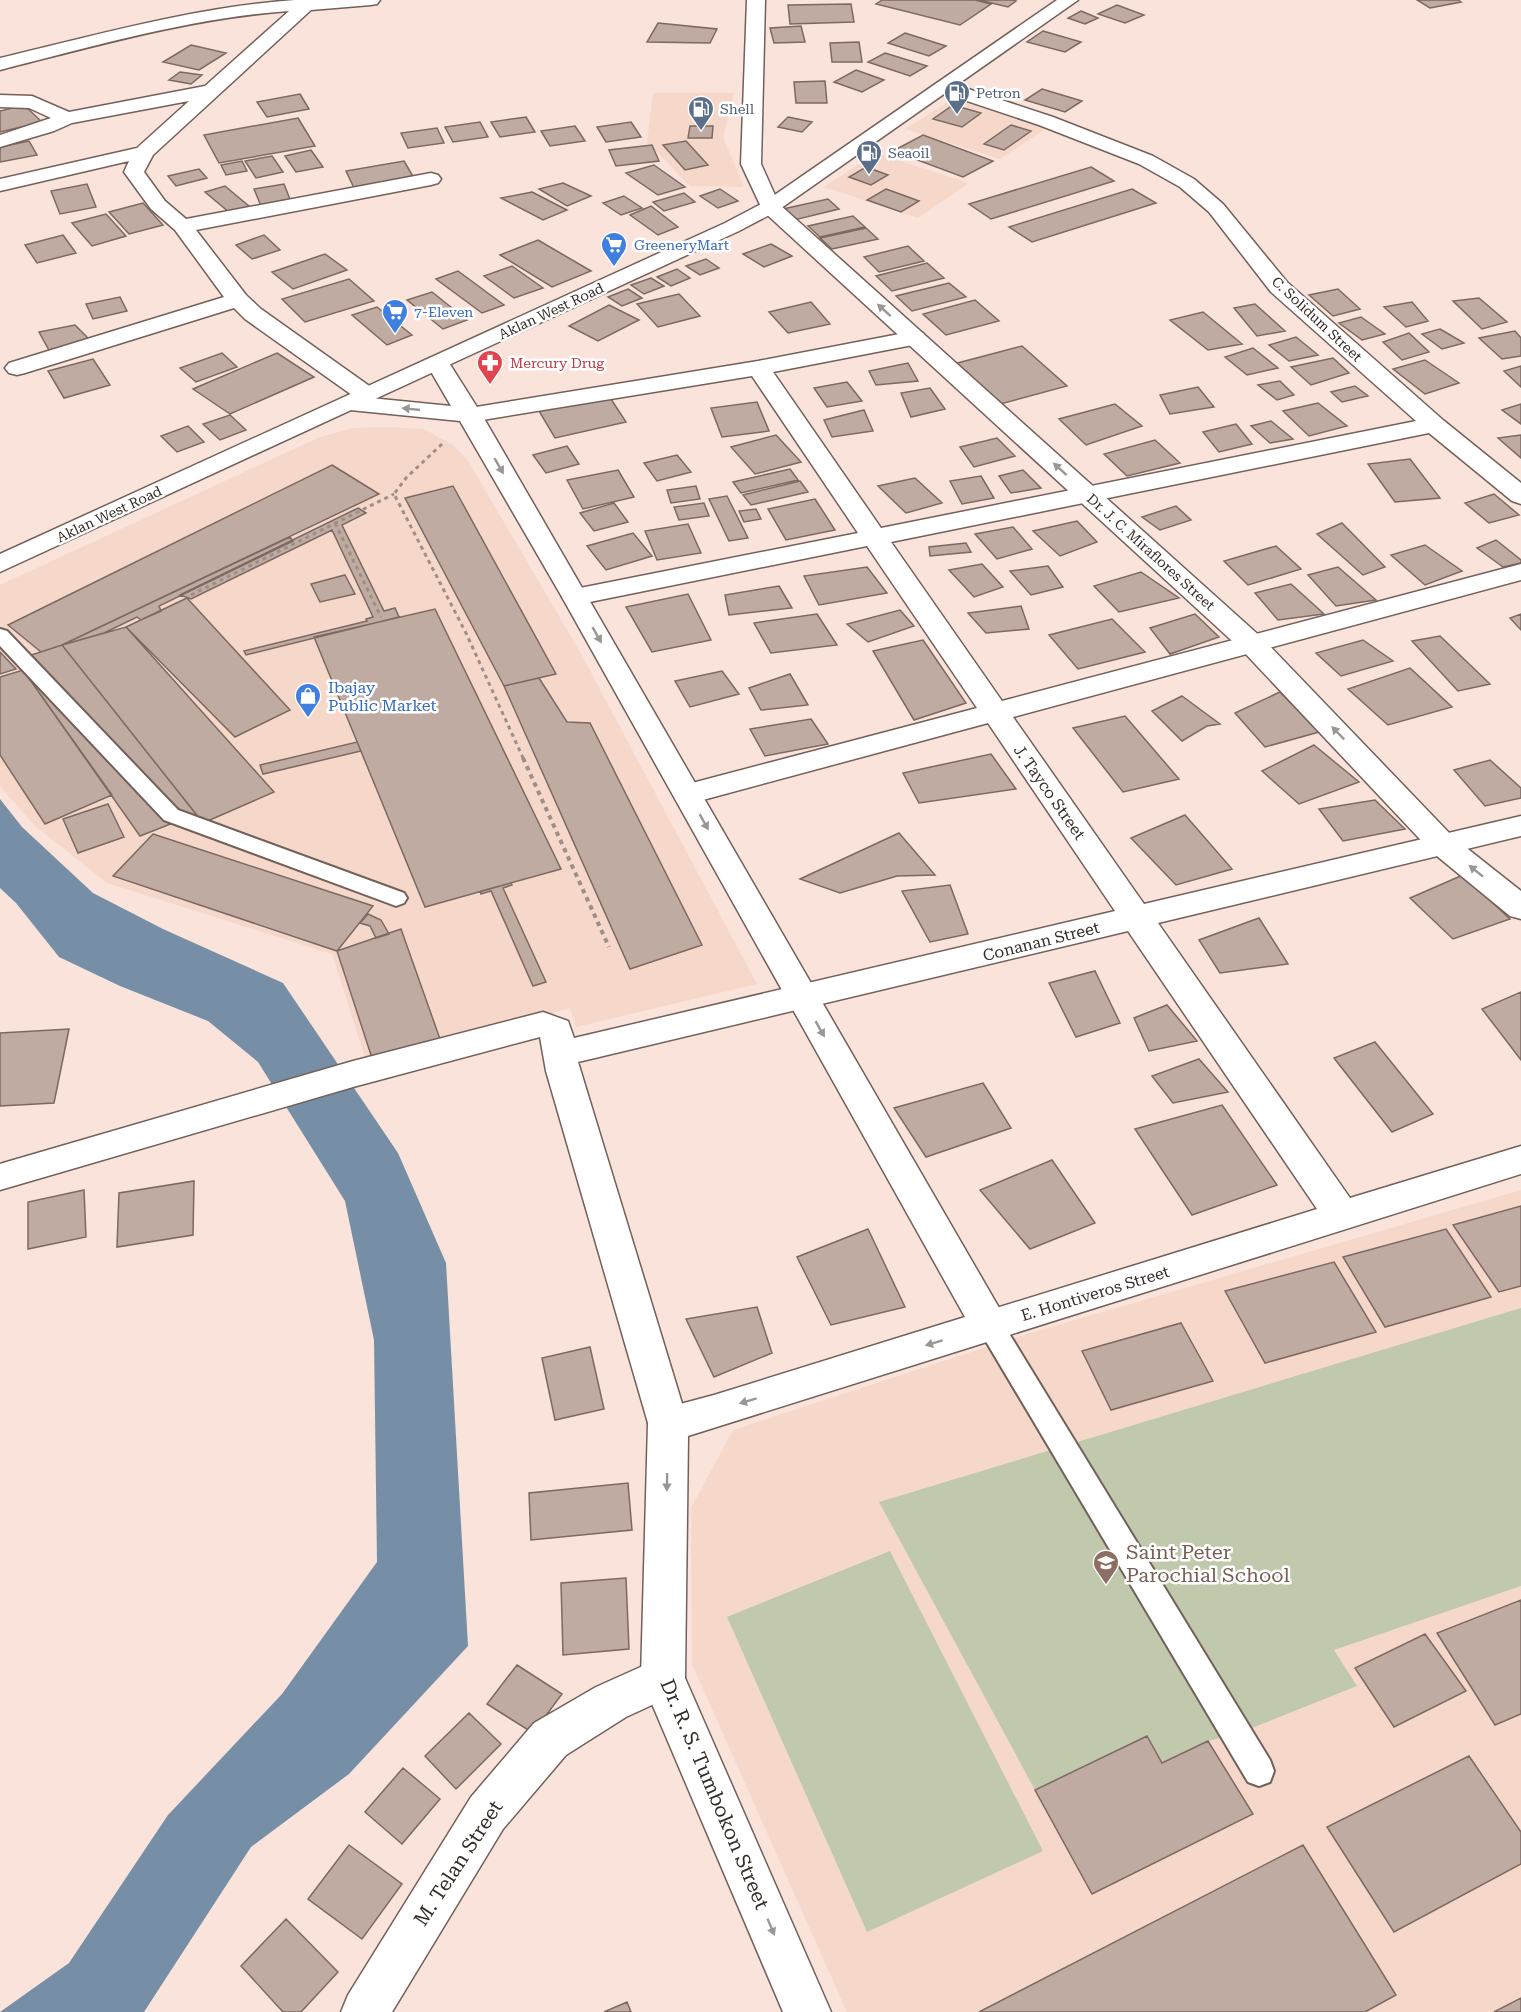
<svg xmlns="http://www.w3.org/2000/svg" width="1521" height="2012" font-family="'Roboto Serif',serif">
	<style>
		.built { fill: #f6d8cb }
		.green { fill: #c1c9ad }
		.water { fill: #768fa6 }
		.building { fill: #c0aba3; stroke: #7c6961; stroke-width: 1.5 }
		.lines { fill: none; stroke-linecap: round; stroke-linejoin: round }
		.lane-casing { stroke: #736059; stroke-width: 4 }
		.street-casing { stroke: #736059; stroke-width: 3 }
		.secondary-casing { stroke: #736059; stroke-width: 3 }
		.primary-casing { stroke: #736059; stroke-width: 3 }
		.path-far1 { stroke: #9e8e88; stroke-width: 3; stroke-dasharray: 4 4; stroke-linecap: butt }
		.path { stroke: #9e8e88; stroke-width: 4; stroke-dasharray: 4.5 4.5; stroke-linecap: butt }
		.lane { fill: #fff; fill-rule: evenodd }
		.street { fill: #fff; fill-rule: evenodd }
		.secondary { fill: #fff; fill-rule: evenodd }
		.primary { fill: #fff; fill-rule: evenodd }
		.oneway { fill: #9a9694 }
		.labels { text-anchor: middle; stroke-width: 5; stroke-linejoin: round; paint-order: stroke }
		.far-service-label { font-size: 14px; fill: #4e5e75; stroke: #fff; text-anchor: start }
		.far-shop-label { font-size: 14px; fill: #366cbe; stroke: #fff; text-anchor: start }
		.far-street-label { font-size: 14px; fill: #352d29; stroke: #fff }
		.far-health-label { font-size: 14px; fill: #be3a42; stroke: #fff; text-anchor: start }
		.shop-label { font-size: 16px; fill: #366cbe; stroke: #fff; text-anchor: start }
		.street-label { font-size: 16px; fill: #352d29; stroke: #fff }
		.near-education-label { font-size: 20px; fill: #785e54; stroke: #fff; text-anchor: start }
		.near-street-label { font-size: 20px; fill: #352d29; stroke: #fff }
	</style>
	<rect width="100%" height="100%" fill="#f9e3da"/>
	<path class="built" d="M653 93H734L723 137 744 187 690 186 647 142Z
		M953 99 1047 128 1000 159 905 129Z
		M876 153 969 183 918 218 824 187Z
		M387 427 424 429 453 445 467 459 580 652 757 984 576 1027 570 1008 367 1064 332 954 107 883 35 826 0 786V585L320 437 353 428Z
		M1521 1190V2012H847L692 1664 691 1508 733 1430 1020 1336Z"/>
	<path class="green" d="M1521 1308V1586L1334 1650 1357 1686 1237 1734 1208 1741 1162 1763 1147 1736 1035 1790 879 1502Z
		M890 1551 1043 1851 867 1932 727 1617Z"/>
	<path class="water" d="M0 799 22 827 93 893 163 929 283 983 398 1153 446 1263 468 1646 349 1774 251 1847 144 2012H0L69 1963 168 1815 282 1694 377 1562 374 1340 345 1201 258 1062 208 1021 120 986 59 957 16 903 0 888Z"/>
	<path class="building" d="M882 0H975L991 4 960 25 876 4Z
		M979 0H1013L1016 1 1008 7Z
		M1417 0H1458L1461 2 1430 8Z
		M851 4 854 22 790 24 788 5Z
		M1117 5 1144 15 1125 23 1098 14Z
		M1081 11 1098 18 1085 24 1068 18Z
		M658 23 717 29 710 43 647 42Z
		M801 26 805 42 774 43 770 28Z
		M1043 31 1081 42 1065 52 1027 42Z
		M905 33 946 46 929 56 888 43Z
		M859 42 862 62H832L830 43Z
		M191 45 226 53 199 70 163 62Z
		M885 53 927 66 910 76 868 62Z
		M856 70 884 80 862 92 834 82Z
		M180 72 202 75 191 84 169 80Z
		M825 81 827 103H796L794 82Z
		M1042 89 1082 101 1065 112 1025 100Z
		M300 94 309 109 267 117 257 102Z
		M24 105 42 122 0 132V111Z
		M953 105 981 113 962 127 933 119Z
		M526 117 535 132 500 137 491 122Z
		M788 117 812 122 802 132 778 127Z
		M298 118 315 146 219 163 204 135Z
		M480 122 488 137 453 142 445 127Z
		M631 122 641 137 606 142 597 127Z
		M1011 125 1031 131 1004 150 984 144Z
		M575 126 585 141 550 146 541 131Z
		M690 126H713L712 138H688Z
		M437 128 444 143 408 148 401 133Z
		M923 135 993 161 963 177 893 151Z
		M29 141 37 155 0 162V147Z
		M686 141 708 165 685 170 663 145Z
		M652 145 659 161 616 166 609 150Z
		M311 150 323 167 296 172 285 156Z
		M272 156 283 172 256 178 245 161Z
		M242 161 247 171 226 175 221 165Z
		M404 161 414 178 354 188 346 171Z
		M654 165 685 187 658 195 626 173Z
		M866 167 888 175 871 185 849 177Z
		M1091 167 1114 181 991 219 969 204Z
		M199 169 207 178 176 186 168 176Z
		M563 183 591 196 567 206 539 189Z
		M87 184 96 207 60 214 51 191Z
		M284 184 291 202 261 206 254 189Z
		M225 186 250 207 230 213 205 192Z
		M720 189 738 201 718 208 700 196Z
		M886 189 919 201 901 212 867 200Z
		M1132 189 1156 203 1032 242 1009 227Z
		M532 192 567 210 543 220 501 198Z
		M684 193 695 202 664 211 653 202Z
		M624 196 642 208 621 215 603 203Z
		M828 199 839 209 794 220 783 209Z
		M143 203 163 225 129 234 109 212Z
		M651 206 678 227 658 235 630 215Z
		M106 214 126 236 92 246 72 223Z
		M853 216 865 227 820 237 808 226Z
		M866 228 878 239 832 249 820 238Z
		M63 235 76 253 37 263 25 245Z
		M264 235 280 250 252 259 236 245Z
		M538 240 591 271 552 287 500 255Z
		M771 244 792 256 764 267 743 254Z
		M908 246 924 261 879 272 864 257Z
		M325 254 347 270 293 289 272 272Z
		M706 259 719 268 700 275 686 266Z
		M927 263 944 278 892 291 876 276Z
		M512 266 543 288 514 298 484 276Z
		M677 269 690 278 671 286 657 277Z
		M458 271 504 305 482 313 436 279Z
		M651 278 664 286 644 294 631 285Z
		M349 279 374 301 305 322 282 299Z
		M949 283 966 297 912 311 896 296Z
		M628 289 642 298 622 306 608 297Z
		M1338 289 1360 309 1333 316 1309 295Z
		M432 292 467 320 443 329 407 300Z
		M679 294 700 316 658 327 637 304Z
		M120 297 127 311 93 319 86 304Z
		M1479 298 1507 322 1482 329 1453 301Z
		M975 300 999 321 946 335 923 314Z
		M811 302 830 324 788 333 769 312Z
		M1412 302 1428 321 1406 327 1384 307Z
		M1255 304 1285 331 1257 336 1234 308Z
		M609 305 639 320 598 341 569 326Z
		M377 307 412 335 387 345 352 315Z
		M1203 312 1242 344 1208 350 1170 320Z
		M1361 317 1385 334 1362 340 1339 323Z
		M75 325 91 341 50 352 39 332Z
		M1440 329 1464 343 1442 349 1422 334Z
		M1515 331 1521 338V356L1502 359 1479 338Z
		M1409 333 1429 352 1402 360 1383 342Z
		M1296 337 1318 355 1289 361 1269 345Z
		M1022 346 1067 386 997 405 954 364Z
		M1253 348 1278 368 1247 375 1225 357Z
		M222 353 237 367 196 382 180 368Z
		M277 353 314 377 230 414 193 389Z
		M1333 358 1349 373 1311 385 1291 367Z
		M93 359 110 385 64 398 48 371Z
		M1425 360 1459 383 1425 394 1393 369Z
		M908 363 918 381 876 385 869 371Z
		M1521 366V387L1504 371Z
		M1280 381 1294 395 1277 400 1258 385Z
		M847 382 862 401 827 407 814 388Z
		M1355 386 1368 396 1342 402 1331 392Z
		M1198 387 1214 407 1170 414 1160 395Z
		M930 388 945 409 911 417 901 393Z
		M609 396 626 422 555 438 539 411Z
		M757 402 769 431 722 437 711 408Z
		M1318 403 1347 426 1309 436 1283 411Z
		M1115 404 1142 426 1086 445 1059 419Z
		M1521 404V424L1502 410Z
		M864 410 873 431 832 437 824 420Z
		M230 415 246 430 220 440 203 424Z
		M1271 421 1293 439 1270 443 1251 426Z
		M1236 424 1252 444 1219 452 1203 432Z
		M188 426 204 442 177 452 161 436Z
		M776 435 801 462 755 474 731 447Z
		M1521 435V458L1498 438Z
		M997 438 1015 456 974 467 960 447Z
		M1155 440 1180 463 1127 476 1104 454Z
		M567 446 579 464 546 473 533 455Z
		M677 455 691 472 657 481 644 463Z
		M1410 459 1440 498 1395 502 1368 464Z
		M332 465 379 494 62 645 41 652 8 625Z
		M790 469 798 480 741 493 733 482Z
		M618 470 634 497 583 509 567 480Z
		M1023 470 1041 488 1011 493 999 476Z
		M981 476 994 498 962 504 950 481Z
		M915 478 942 503 906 513 878 486Z
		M800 481 808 492 751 505 743 495Z
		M453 486 556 674 504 686 405 498Z
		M696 486 700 499 671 503 667 490Z
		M1494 494 1519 515 1489 523 1465 503Z
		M727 496 748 538 729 541 709 499Z
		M815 499 835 530 786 540 768 509Z
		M614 503 628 522 594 531 580 513Z
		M704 503 709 516 679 520 674 507Z
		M1176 506 1191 520 1160 530 1142 517Z
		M358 508 366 513 342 525 384 611 395 608 399 617 246 655 244 651 367 621 366 619 373 617 332 530 191 599 180 595Z
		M756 509 761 519 744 522 739 511Z
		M1077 521 1097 542 1060 556 1033 531Z
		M1342 523 1385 567 1363 575 1317 534Z
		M688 524 701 553 657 560 645 531Z
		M1013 527 1032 549 997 559 975 534Z
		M633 533 652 556 606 570 587 546Z
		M290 537 293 541 159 606 161 611 141 620 137 617 104 633 62 645Z
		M1496 540 1521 560V563L1503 567 1477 548Z
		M966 543 971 552 930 556 929 547Z
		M1425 545 1462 571 1425 585 1391 555Z
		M1276 546 1301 569 1248 585 1224 561Z
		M982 564 1003 587 974 597 949 570Z
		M1048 566 1063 587 1031 595 1010 571Z
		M867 567 887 593 819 605 804 576Z
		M1338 567 1376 600 1336 606 1308 575Z
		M1141 572 1179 598 1119 612 1094 586Z
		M345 575 355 594 320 602 311 584Z
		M1291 584 1324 614 1278 620 1255 593Z
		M779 586 792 608 729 615 725 595Z
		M688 594 711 640 652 652 626 607Z
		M187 598 290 710 235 737 126 627Z
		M1021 606 1029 629 986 633 968 613Z
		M435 609 561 869 425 907 314 637Z
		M900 610 914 626 868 642 847 624Z
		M817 614 837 645 771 653 754 623Z
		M1195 614 1219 637 1170 654 1150 628Z
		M1521 614V630L1510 618Z
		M1112 619 1145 652 1078 669 1049 635Z
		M126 627 274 792 203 823 62 645Z
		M1440 636 1490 684 1458 691 1412 641Z
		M923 640 966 703 914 720 873 651Z
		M1363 640 1393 661 1341 676 1316 653Z
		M62 645 196 814 140 836 16 660Z
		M0 652 16 669 0 674Z
		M1410 668 1452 707 1388 725 1348 689Z
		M23 670 112 795 45 824 0 755V677Z
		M722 671 739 694 690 707 675 681Z
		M790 674 808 705 761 710 749 688Z
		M539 678 567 722 590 723 702 945 630 969 504 686Z
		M1280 692 1319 732 1265 747 1235 713Z
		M1182 696 1220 724 1207 726 1182 741 1152 711Z
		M1125 716 1179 779 1123 792 1073 728Z
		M811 719 828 744 765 756 750 729Z
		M357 742 361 751 263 774 260 765Z
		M1314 745 1359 782 1299 804 1262 771Z
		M991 754 1016 789 919 803 903 773Z
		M1490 760 1521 788V798L1485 806 1454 770Z
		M1375 800 1405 829 1343 841 1319 809Z
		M108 804 124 837 78 853 63 819Z
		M1185 815 1232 869 1176 885 1131 838Z
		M899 833 935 875 897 876 840 893 800 879Z
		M153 834 373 906 337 951 113 876Z
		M1463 875 1510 919 1453 939 1410 898Z
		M511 883 512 885 503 888 546 982 533 986 491 891 481 894V891Z
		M950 885 968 934 930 942 902 891Z
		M368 914 381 920 389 934 376 938 370 926 360 923Z
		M1259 918 1288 964 1220 973 1199 940Z
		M401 929 440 1039 372 1058 337 951Z
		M1095 971 1120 1023 1076 1037 1049 983Z
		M1521 992V1060L1482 1009Z
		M1167 1005 1197 1041 1149 1051 1134 1018Z
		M69 1029 54 1103 0 1106V1033Z
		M1375 1042 1433 1114 1392 1132 1334 1058Z
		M1199 1059 1228 1092 1173 1103 1152 1076Z
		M983 1083 1011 1128 926 1157 894 1108Z
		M1222 1105 1277 1185 1192 1215 1135 1129Z
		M1052 1160 1095 1223 1030 1249 980 1190Z
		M194 1181 193 1235 117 1247 119 1193Z
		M84 1190 86 1237 28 1249V1202Z
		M1521 1206V1286L1499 1292 1453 1225Z
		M868 1229 905 1307 831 1325 797 1257Z
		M1446 1229 1491 1297 1385 1327 1343 1257Z
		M1334 1262 1376 1332 1265 1363 1225 1291Z
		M757 1307 772 1353 714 1377 686 1319Z
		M1181 1323 1213 1381 1111 1410 1082 1351Z
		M590 1347 604 1409 555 1420 542 1358Z
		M628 1483 632 1530 531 1540 529 1493Z
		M626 1578 629 1649 563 1655 561 1583Z
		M1521 1600V1714L1495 1725 1437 1633Z
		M1425 1634 1466 1691 1394 1727 1355 1668Z
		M517 1665 562 1694 533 1733 487 1704Z
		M469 1713 501 1744 456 1789 425 1756Z
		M1147 1736 1162 1763 1208 1741 1253 1814 1092 1894 1035 1790Z
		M1469 1756 1521 1832V1864L1394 1932 1327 1827Z
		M403 1768 440 1799 402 1844 365 1812Z
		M349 1845 402 1884 362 1939 308 1899Z
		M1303 1845 1396 1995 1365 2012H979Z
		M286 1919 338 1972 301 2012H283L241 1966Z
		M1521 1998V2012H1494Z
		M627 2002 631 2012H604Z"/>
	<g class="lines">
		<defs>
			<path id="lane" d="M0 629 7 631 178 810 404 893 407 898 404 903 396 906 388 903 164 820 0 646Z
				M990 1314 999 1317 1270 1760 1274 1771 1270 1782 1259 1786 1248 1782 981 1333 977 1325 981 1317Z"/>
			<path id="street" d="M295 0H380L377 4 371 5 311 10 153 155 144 172 165 201 186 219 431 173 438 175 441 179 438 183 431 185 196 230 246 295 261 309 375 390 379 395 375 400 367 402 359 400 245 319 234 308 25 373 17 375 9 373 5 368 9 363 224 297 175 230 151 209 127 176 124 172 129 161 0 191V179L137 148 189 101 72 123 54 131 0 147V135L51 118 29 108 0 107V95L32 96 69 112 205 86 289 11C191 18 95 46 0 70V58C97 35 195 7 295 0Z
				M944 81 1053 117 1153 156 1194 179 1223 204 1287 282 1443 420 1521 483V504L1512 501 1429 433 891 542 1002 701 1521 564V580L1013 717 1144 904 1521 816V836L1158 923 1350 1198 1521 1146V1174L990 1341 977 1336 971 1325 977 1314 1317 1209 1128 931 578 1062 688 1423 682 1435 668 1440 654 1435 648 1423 546 1071 540 1037 353 1087 0 1190V1164L3 1163 353 1061 543 1012 568 1021 574 1038 1115 911 988 723 688 804 677 801 673 794 677 787 977 708 867 546 575 605 566 603 562 597 566 591 575 589 858 533 752 376 470 422 462 420 458 415 462 410 470 408 758 361 915 331 923 333 926 338 923 343 773 372 881 528 1416 421 1271 292 1209 212 1180 187 1139 164 1039 125 937 91 934 87 937 83Z
				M663 1657 678 1663 685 1678 678 1693 626 1717 566 1755 503 1829 392 2012H341L348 1995 471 1797 534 1723 596 1687Z"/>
			<path id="secondary" d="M747 0H765L761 164 779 204 1262 638 1454 838 1521 891V919L1510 916 1432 852 1242 650 763 211 741 164Z
				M438 356 446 358 482 415 1009 1325 1003 1336 990 1341 688 1436 685 1678 831 2012H783L641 1678 648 1423 654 1411 714 1395 965 1317 562 597 460 421 350 410 342 408 338 403 342 398 350 396 451 406 426 363 430 358Z"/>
			<path id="primary" d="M1057 0H1078L777 211 739 231 0 572V554L725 223 763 203Z"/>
		</defs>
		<use href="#lane" class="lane-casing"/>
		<use href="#street" class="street-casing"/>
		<use href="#secondary" class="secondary-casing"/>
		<use href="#primary" class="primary-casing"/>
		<path class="path-far1" d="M442 444 406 478 394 494 466 633 524 760
			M335 523 381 617
			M191 595 394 494"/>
		<path class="path" d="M523 758 609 947"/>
		<use href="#lane" class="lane"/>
		<use href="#street" class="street"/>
		<use href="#secondary" class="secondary"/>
		<use href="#primary" class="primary"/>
	</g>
	<defs><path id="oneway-solid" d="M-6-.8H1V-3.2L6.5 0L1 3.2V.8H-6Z" transform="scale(1.5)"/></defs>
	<g class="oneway">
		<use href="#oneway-solid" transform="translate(884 310) rotate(-138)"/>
		<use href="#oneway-solid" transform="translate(411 409) rotate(-174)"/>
		<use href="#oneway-solid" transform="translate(499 466) rotate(60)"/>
		<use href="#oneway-solid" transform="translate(1060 469) rotate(-138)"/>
		<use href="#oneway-solid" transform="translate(597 635) rotate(60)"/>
		<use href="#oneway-solid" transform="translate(1338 733) rotate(-134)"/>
		<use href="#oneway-solid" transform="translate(704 822) rotate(61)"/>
		<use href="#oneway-solid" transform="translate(1476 871) rotate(-141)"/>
		<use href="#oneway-solid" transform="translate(820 1029) rotate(60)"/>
		<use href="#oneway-solid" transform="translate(934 1343) rotate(163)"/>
		<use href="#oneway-solid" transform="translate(748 1401) rotate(163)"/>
		<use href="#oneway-solid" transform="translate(667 1482) rotate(91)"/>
		<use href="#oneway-solid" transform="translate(771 1927) rotate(67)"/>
	</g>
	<defs>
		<symbol id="fuel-pin" viewBox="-11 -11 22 30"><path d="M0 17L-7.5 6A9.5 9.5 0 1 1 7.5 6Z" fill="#5c6f8a" stroke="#fff"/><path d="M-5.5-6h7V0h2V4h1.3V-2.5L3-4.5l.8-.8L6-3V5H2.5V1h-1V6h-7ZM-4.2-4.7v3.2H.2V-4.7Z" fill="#fff"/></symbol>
		<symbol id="supermarket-pin" viewBox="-11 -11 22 30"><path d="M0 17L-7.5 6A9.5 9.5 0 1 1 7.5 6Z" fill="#3f7fe0" stroke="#fff"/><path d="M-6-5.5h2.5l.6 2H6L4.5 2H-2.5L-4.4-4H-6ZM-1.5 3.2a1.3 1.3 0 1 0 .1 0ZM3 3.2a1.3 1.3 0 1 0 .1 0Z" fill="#fff"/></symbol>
		<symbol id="pharmacy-pin" viewBox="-11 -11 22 30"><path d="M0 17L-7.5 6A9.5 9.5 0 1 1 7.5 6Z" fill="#e0444e" stroke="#fff"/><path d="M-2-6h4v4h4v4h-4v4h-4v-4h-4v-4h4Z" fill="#fff"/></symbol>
		<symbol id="shop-pin" viewBox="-11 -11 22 30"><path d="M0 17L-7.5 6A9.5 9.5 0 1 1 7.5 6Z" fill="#3f7fe0" stroke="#fff"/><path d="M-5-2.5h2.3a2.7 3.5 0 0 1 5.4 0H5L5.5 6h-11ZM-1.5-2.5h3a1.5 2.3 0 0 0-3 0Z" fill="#fff"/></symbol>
		<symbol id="school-pin" viewBox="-11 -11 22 30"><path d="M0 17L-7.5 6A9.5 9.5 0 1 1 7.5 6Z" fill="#8d6e63" stroke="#fff"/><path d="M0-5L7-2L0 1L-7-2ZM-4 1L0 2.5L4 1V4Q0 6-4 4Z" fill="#fff"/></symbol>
	</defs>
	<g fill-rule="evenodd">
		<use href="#fuel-pin" x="942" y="78" width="30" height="40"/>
		<use href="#fuel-pin" x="686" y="94" width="30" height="40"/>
		<use href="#fuel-pin" x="854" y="138" width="30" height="40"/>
		<use href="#supermarket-pin" x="599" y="230" width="30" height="40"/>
		<use href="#supermarket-pin" x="380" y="297" width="30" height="40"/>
		<use href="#pharmacy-pin" x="475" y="348" width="30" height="40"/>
		<use href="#shop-pin" x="293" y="681" width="30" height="40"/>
		<use href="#school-pin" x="1091" y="1548" width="30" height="40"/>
	</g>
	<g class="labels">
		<g class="far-service-label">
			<text x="976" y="98">Petron</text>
			<text x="720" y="114">Shell</text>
			<text x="888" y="158">Seaoil</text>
		</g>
		<g class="far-shop-label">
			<text x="634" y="250">GreeneryMart</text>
			<text x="414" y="317">7-Eleven</text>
		</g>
		<g class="far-street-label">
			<text transform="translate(551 311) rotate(-25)" y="5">Aklan West Road</text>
			<text transform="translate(1317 319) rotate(43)" y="5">C. Solidum Street</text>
			<text transform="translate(109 514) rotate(-25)" y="5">Aklan West Road</text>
			<text transform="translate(1151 552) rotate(42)" y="5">Dr. J. C. Miraflores Street</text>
		</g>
		<g class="far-health-label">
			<text x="510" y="368">Mercury Drug</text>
		</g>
		<g class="shop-label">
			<text x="328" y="693">Ibajay<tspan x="328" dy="18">Public Market</tspan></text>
		</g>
		<g class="street-label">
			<text transform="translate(1050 792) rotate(55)" y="6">J. Tayco Street</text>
			<text transform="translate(1041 941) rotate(-14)" y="6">Conanan Street</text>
			<text transform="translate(1095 1293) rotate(-17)" y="6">E. Hontiveros Street</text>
		</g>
		<g class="near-education-label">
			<text x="1126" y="1559">Saint Peter<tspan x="1126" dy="23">Parochial School</tspan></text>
		</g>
		<g class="near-street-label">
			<text transform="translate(715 1794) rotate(67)" y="7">Dr. R. S. Tumbokon Street</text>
			<text transform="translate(458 1863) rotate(-57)" y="7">M. Telan Street</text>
		</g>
	</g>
</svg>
